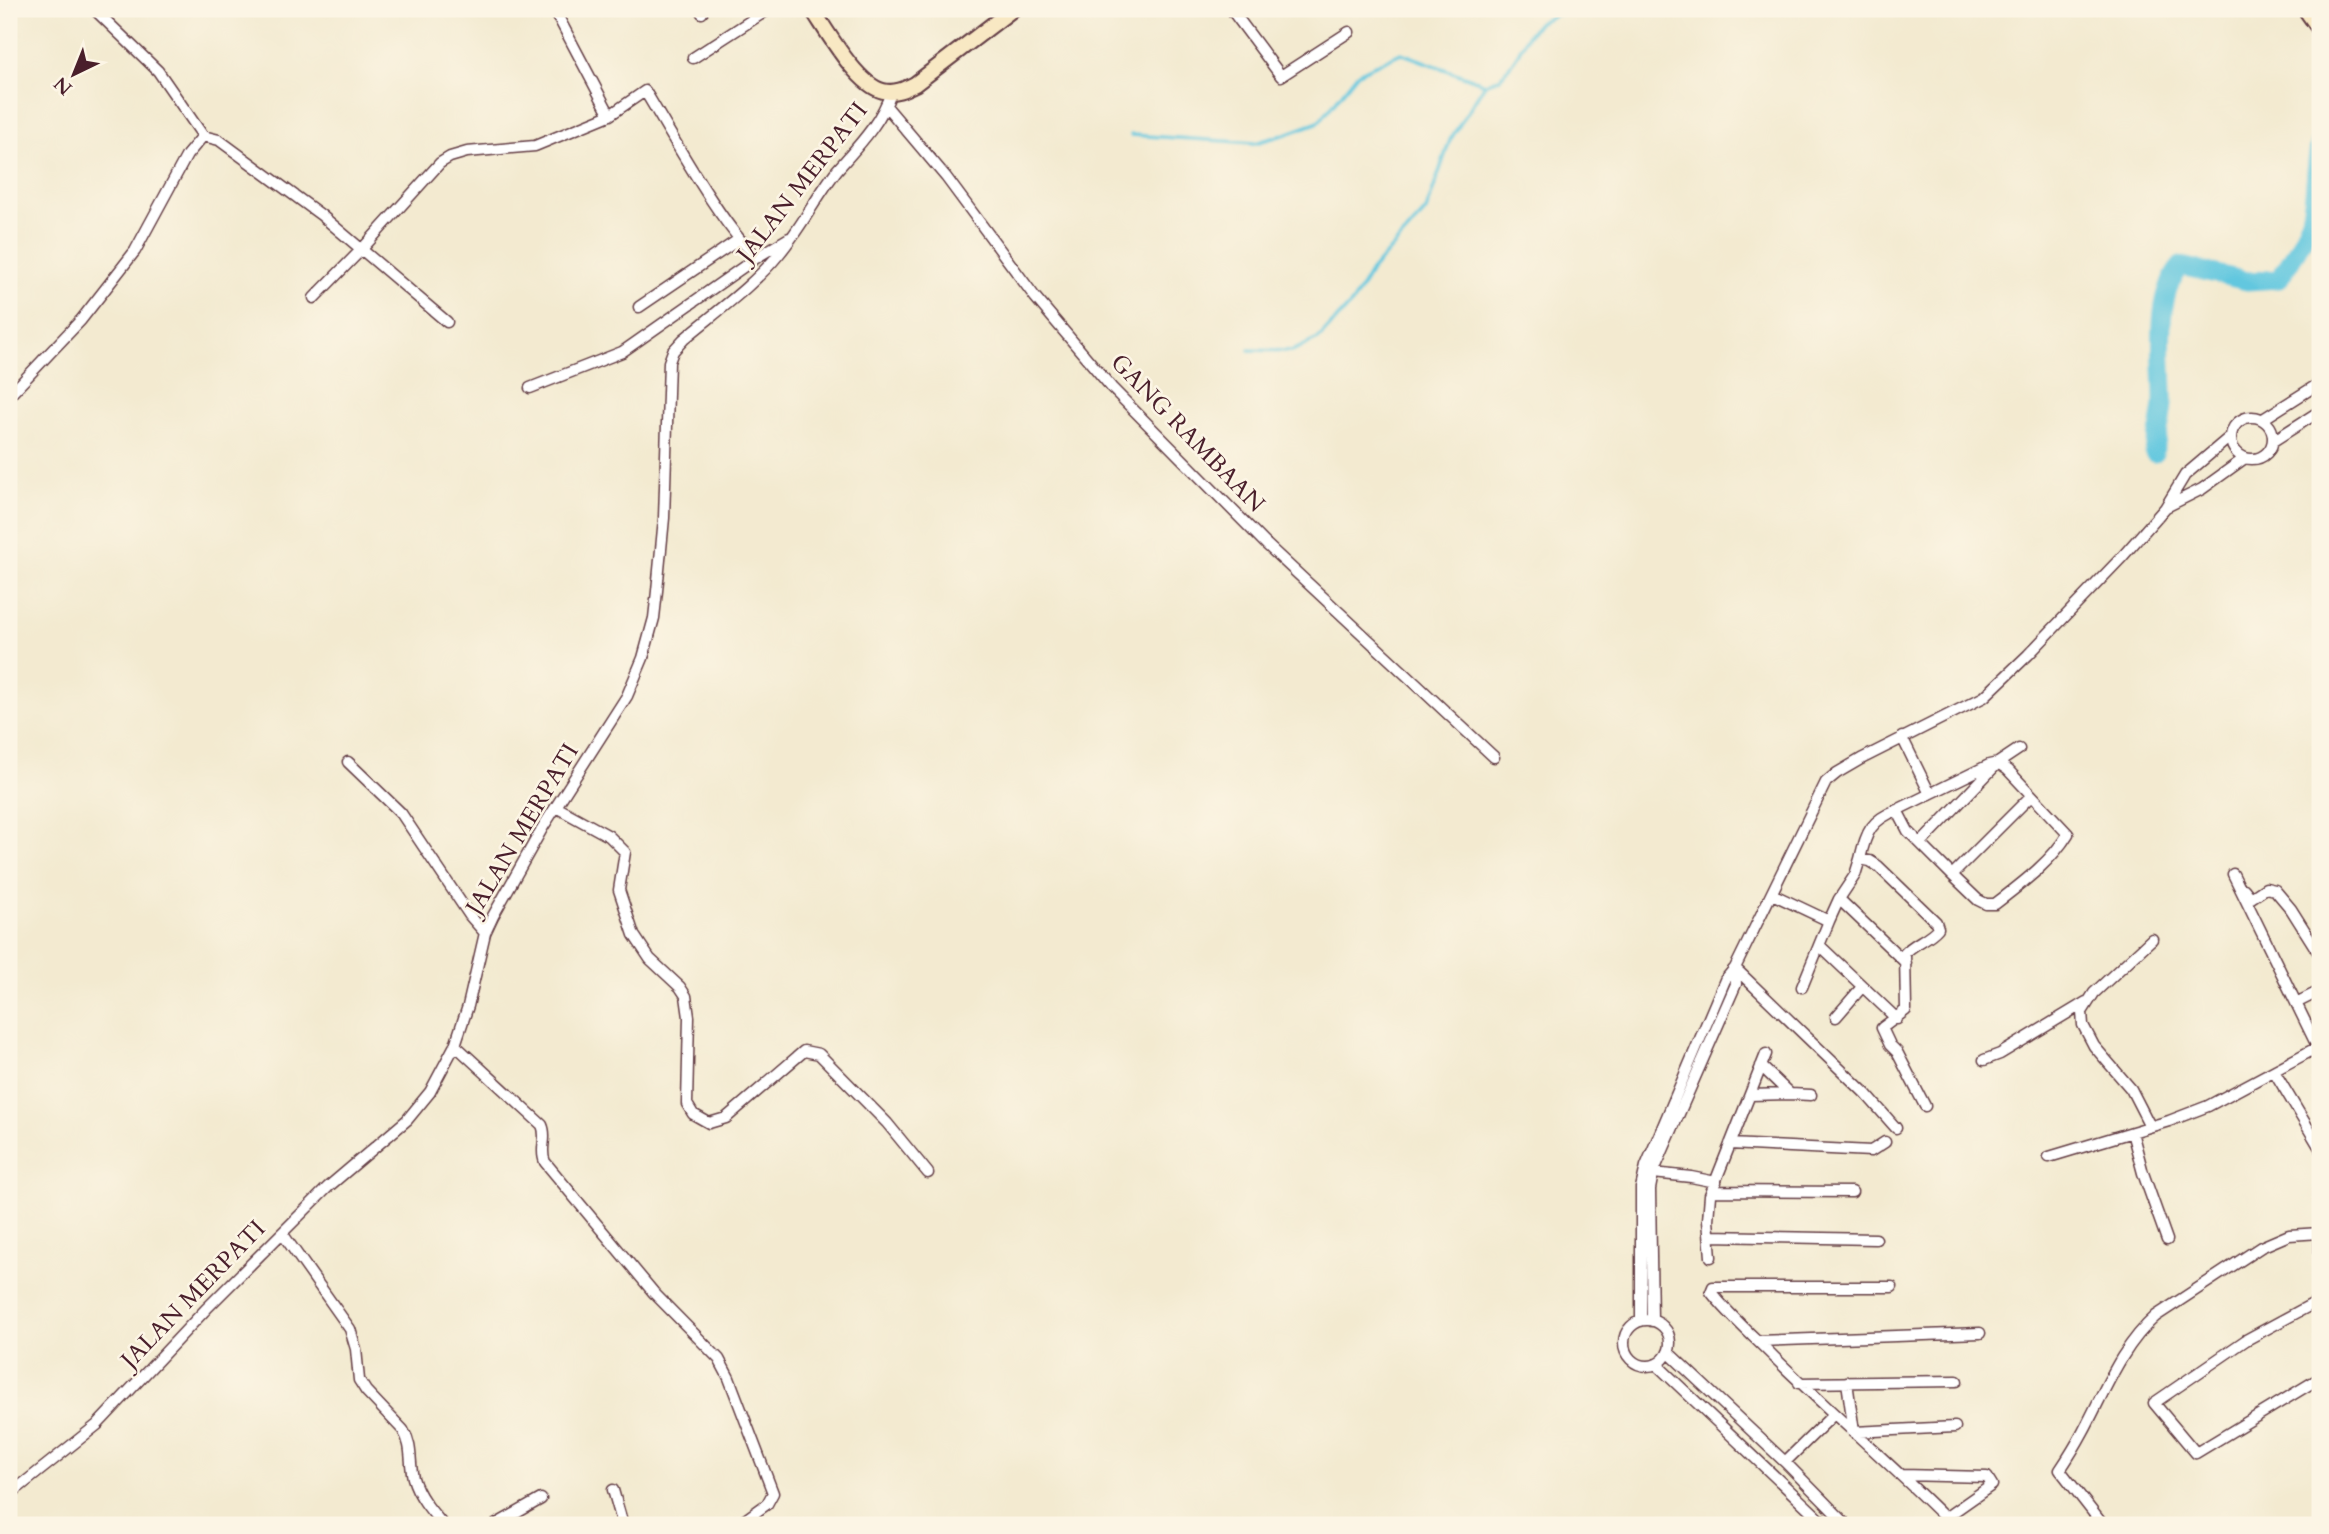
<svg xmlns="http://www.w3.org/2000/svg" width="2329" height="1534" font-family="Cardo,serif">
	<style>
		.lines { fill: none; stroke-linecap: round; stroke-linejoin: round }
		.stream { stroke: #62c7df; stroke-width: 3.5 }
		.river { stroke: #62c7df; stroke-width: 19 }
		.minor-casing { stroke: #633d44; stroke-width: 13 }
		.secondary-casing { stroke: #633d44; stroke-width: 18 }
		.minor { stroke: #fff; stroke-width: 10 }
		.secondary { stroke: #f8e8c3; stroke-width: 14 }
		.labels { text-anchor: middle; stroke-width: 5; stroke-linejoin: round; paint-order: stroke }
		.street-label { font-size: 24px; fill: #4a1f2b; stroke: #fcf5e5 }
	</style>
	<rect width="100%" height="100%" fill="#fcf5e5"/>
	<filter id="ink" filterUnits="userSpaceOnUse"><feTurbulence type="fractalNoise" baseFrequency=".0143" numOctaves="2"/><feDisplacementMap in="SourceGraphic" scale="14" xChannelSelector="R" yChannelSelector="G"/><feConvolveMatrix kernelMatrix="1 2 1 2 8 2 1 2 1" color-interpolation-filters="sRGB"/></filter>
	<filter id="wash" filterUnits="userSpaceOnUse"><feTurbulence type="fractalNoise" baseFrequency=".00686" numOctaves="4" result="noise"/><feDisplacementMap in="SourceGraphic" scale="28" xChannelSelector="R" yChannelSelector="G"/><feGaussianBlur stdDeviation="1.57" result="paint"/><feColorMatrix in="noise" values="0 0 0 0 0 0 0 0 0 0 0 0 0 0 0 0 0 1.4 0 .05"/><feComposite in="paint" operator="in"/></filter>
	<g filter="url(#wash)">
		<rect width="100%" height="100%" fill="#f3ead0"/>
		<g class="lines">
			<path class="stream" d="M1131 135 1255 143 1286 134 1319 122 1358 73 1401 53 1485 84
				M1249 350 1292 351 1318 339 1353 302 1371 271 1426 211 1450 140 1485 84 1500 78 1515 59 1527 36 1539 22 1570 9"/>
			<path class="river" d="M2154 453C2157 437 2162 420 2163 404 2164 364 2152 299 2181 266L2247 281 2279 279C2293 258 2308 234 2312 209 2316 186 2315 164 2320 142"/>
		</g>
	</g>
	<g filter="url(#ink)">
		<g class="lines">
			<defs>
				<path id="minor" d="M94 9 158 71 203 136
					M554 9 610 115
					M700 9 702 13
					M1231 9 1281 76 1349 32
					M693 58 769 9
					M886 106 946 177 1035 297 1112 388 1266 544 1494 757
					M314 298 362 249 440 163 450 157 467 152 535 146 610 115 645 91C663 120 733 247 759 256
					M639 307 738 240
					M530 388 622 352 759 256 789 238
					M9 396 81 320 135 251 187 155 203 136 219 140 321 215 447 322
					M2231 438a21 21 0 1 1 42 0a21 21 0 1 1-42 0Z
					M2263 419 2320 383
					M2273 441 2320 411
					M2166 507 2202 489 2245 458
					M1902 737 1930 794
					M348 762 401 813 470 916 485 933
					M1998 763 2008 770 2068 834C2051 862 2021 884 1995 904H1986L1978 900 1952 875 1908 831 1897 810 1989 765Z
					M556 807 609 836 625 852 619 890 634 935 650 959 680 987 686 996 689 1017 687 1104 693 1114 709 1123 726 1118 804 1051 819 1054 887 1123 928 1173
					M1921 843 1998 763 2019 749
					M1860 859C1866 832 1871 820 1897 810
					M2233 874 2320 1052
					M1952 875 2031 796
					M2244 889 2251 898 2266 888 2275 890 2291 909 2320 955
					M1772 894 1829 921 1802 987
					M1839 899 1906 963
					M1829 921 1839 899 1855 875 1860 859 1870 861 1878 866 1936 922 1938 928C1929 939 1914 943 1905 953L1906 1010 1882 1028 1890 1045 1897 1052 1925 1106
					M1820 946 1897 1019
					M1735 968 1866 1094 1896 1128
					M2296 1003 2320 991
					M1836 1017 1862 987
					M455 1045 542 1125C548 1138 539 1149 545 1162L654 1293 719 1359 729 1378 773 1493 767 1504 738 1525
					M1984 1060 2000 1054 2086 1002
					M2274 1071 2320 1148
					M1790 1094 1811 1095
					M1750 1095 1790 1094 1761 1066
					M2150 1126 2131 1089 2094 1046 2083 1025 2082 1012 2094 993 2152 939
					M2132 1132 2143 1173 2167 1240
					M1730 1144 1871 1151 1885 1142
					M2049 1157 2169 1121 2208 1106 2318 1047
					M1653 1173 1691 1177 1716 1182
					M1712 1191 1852 1192
					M282 1233 350 1329 356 1349 359 1380 366 1391 403 1430C413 1446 409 1461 413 1478 418 1496 432 1512 443 1525
					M1710 1236 1876 1239
					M2320 1242V1282
					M1711 1257 1708 1220 1710 1195 1766 1054
					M1892 1287H1713L1711 1292C1729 1315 1753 1336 1774 1357 1830 1412 1889 1462 1945 1518L1992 1485 1987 1477 1902 1475
					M2320 1300 2246 1340 2154 1403 2196 1453 2320 1378
					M1624 1343a23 23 0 1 1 46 0a23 23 0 1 1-46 0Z
					M1641 1321V1188L1646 1166 1725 980 1735 968 1826 782 1837 773 1861 759 1984 697 2028 655 2122 557 2165 508 2185 475 2231 436
					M1652 1321 1650 1189 1653 1173 1736 984 1735 968
					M1758 1341 1980 1333
					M1668 1352 1785 1462 1847 1525
					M1656 1364 1826 1525
					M1847 1382 1854 1432 1955 1427
					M1799 1383 1957 1381
					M1785 1462 1833 1415
					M613 1490 623 1525
					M9 1495 97 1425 207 1308 328 1187 407 1120 430 1092 455 1045 468 1006 485 933 493 916 543 827 627 696 643 658 654 618 657 591 664 518 669 362 673 351 684 339C716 312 753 286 779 254 801 228 816 197 837 170 858 146 881 123 891 92
					M495 1525 541 1499
					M2103 1525 2060 1470C2068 1458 2076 1445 2083 1432 2105 1391 2120 1348 2156 1316L2261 1247 2289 1235 2320 1233"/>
				<path id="secondary" d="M812 9C827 31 857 85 883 91 895 94 905 89 915 84L1013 9
					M2305 9 2320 30"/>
			</defs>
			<use href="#minor" class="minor-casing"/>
			<use href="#secondary" class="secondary-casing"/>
			<use href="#minor" class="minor"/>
			<use href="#secondary" class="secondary"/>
		</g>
	</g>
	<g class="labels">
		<g class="street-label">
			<text transform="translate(802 182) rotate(-52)" y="8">JALAN MERPATI</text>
			<text transform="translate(1188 433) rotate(46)" y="8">GANG RAMBAAN</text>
			<text transform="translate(522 829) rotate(-59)" y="8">JALAN MERPATI</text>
			<text transform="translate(193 1294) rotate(-46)" y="8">JALAN MERPATI</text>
		</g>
	</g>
	<rect width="2329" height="1534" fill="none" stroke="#fcf5e5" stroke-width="35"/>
	<g transform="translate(74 74) rotate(223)" stroke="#fcf5e5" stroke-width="5" paint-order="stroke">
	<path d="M0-5L12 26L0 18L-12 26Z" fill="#4a1f2b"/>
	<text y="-10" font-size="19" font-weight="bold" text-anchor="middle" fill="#4a1f2b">N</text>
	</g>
</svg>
